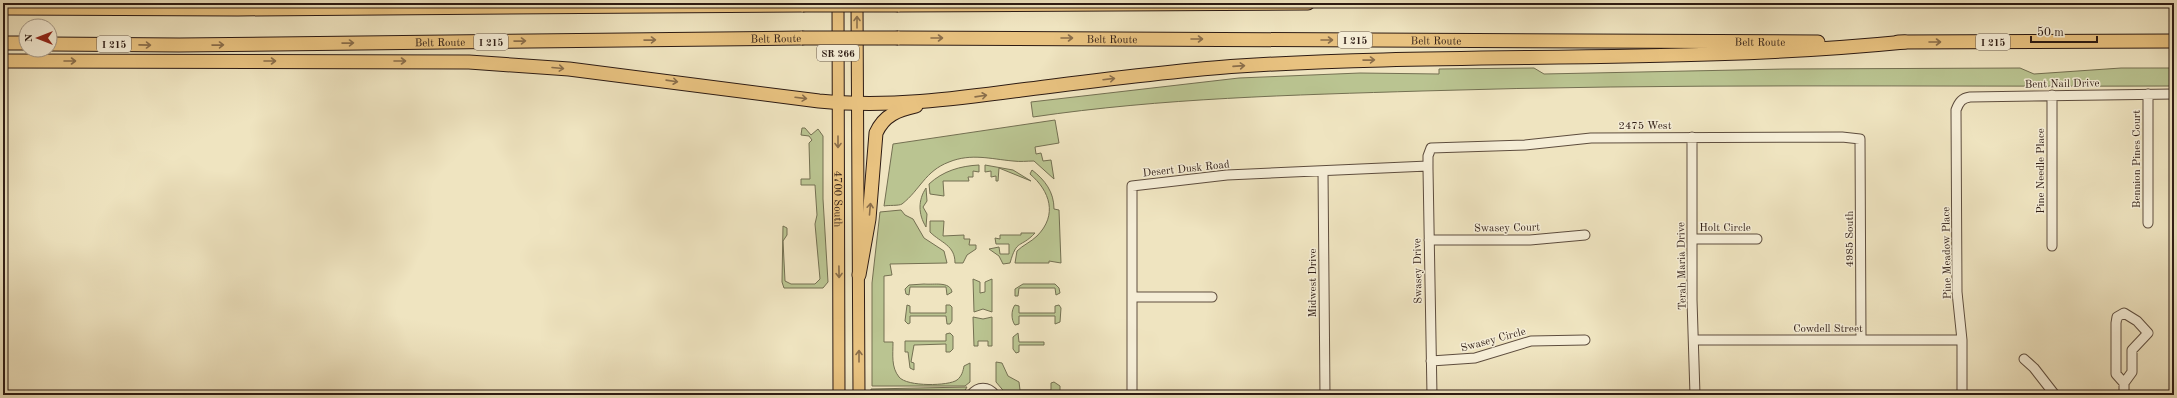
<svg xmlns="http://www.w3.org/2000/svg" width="2177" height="398" font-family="'Old Standard TT',serif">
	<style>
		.green { fill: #bac491; stroke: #747052 }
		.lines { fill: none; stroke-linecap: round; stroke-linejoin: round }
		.minor-casing { stroke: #5e4d3e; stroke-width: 11 }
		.major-casing { stroke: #2d1b13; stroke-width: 13 }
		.highway-casing { stroke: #2d1b13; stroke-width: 15 }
		.minor { stroke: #f5edd6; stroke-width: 9 }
		.major { stroke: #e8c280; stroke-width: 11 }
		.highway { stroke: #e8c280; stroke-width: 13 }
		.highway-bridge-casing { stroke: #2d1b13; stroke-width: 15; stroke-linecap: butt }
		.highway-bridge { stroke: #e8c280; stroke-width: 13 }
		.oneway { stroke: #8a6e4a }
		.labels { text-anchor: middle; stroke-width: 3; stroke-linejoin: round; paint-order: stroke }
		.shield { fill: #f5edd6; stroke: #695a4e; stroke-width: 1 }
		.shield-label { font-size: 10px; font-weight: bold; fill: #2d1b13 }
		.street-label { font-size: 11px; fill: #2d1b13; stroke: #f5edd6 }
	</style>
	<rect width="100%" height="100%" fill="#efe4c0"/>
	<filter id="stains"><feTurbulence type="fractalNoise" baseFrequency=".005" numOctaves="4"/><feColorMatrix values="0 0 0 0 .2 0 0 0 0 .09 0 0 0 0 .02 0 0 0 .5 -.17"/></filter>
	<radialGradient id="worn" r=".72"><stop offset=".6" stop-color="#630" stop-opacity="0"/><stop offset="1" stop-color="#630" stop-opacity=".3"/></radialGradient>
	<path class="green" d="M1534 68 1544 74 1785 69 2020 68 2034 74 2121 68H2174V86C1923 87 1673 83 1422 91 1293 95 1162 98 1033 117L1031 102 1239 78 1360 73 1439 74V69Z
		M1055 120 1059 143 1035 147 1036 154 1041 153 1043 161 1051 160 1054 179 1034 161C1027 161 1020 162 1013 161 991 159 971 153 949 162 925 171 920 190 902 204 899 206 888 205 884 206L893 144Z
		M802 128H805L811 135 818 129 823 136V199L828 282 823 288H784L782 282 783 226 787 228V235L783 241 785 281 791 284H815L820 279 815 224 817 215 815 185H801V179H810L809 143 812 140 809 136 801 135Z
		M979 165V172L973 171V177H968L969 181H943L944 196 930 194 929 184C943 171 960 166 979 165Z
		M985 165 1013 170 1031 181 999 168 998 181H996V176L991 177V171L985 172Z
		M1032 170C1045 180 1054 192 1054 209L1059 210 1061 263 1049 261V263H1015L1017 251C1023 245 1031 242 1037 236 1058 215 1050 191 1030 174Z
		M926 188 927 201 923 207 927 214 926 227C918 214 918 200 926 188Z
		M901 210 905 215 913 219 924 238 944 251 947 263 890 264 892 275 884 276V342H893C893 355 891 367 899 377 907 387 949 386 957 380 962 376 963 371 964 366L970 363V382L965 386H872V283L880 212Z
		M930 221H944L943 236 964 235V239H970L969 245H976V249L967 255 963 263H955C955 245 941 243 930 232Z
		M1021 233H1035C1020 249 1017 238 1010 263L1003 264 999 256 989 249 999 247 1000 254H1009V244H996L995 238 1000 239V235H1021Z
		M973 279 980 282V293L985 292V282L992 279V312L983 309 974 312Z
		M924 284C934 285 950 281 952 292L947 295 946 287H910L909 295 906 294 905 289 909 285Z
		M1023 284H1055L1059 288 1060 293 1056 295 1055 288H1019L1018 296H1015V289Z
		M907 305 910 306V313H946V305H950L952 307V321L950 324H947L946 316H910V323L908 324 905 321Z
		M1015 305 1019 306V313H1055V306L1059 305 1061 308 1060 322 1055 324V316H1019V324L1015 325C1011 320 1011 310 1015 305Z
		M973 317 983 319 992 317V346H988V341H978V346H974Z
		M950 333 953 336V349L950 352H946V344L914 345 911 362 914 363V370L910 368 908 352H905V341H946V334Z
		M1018 333 1019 342H1044V345H1019V352L1016 353 1013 349V337Z
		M996 362 1002 363 1008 376 1019 382 1020 390H1051V383L1054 382 1060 386V395H1007L996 382Z
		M967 387 962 395 871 394V389Z"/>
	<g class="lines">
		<defs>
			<path id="minor" d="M2052 95V246
				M1692 137V300L1695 395
				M1323 171 1325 395
				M2148 223V94
				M1692 239H1757
				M1429 240H1530L1585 235
				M1133 297H1212
				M1695 340H1962
				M2024 359 2034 368 2055 395
				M1431 361 1475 358 1531 341 1585 340
				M2124 383 2116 374V323L2117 317 2124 313 2137 321 2148 333 2132 350V372L2124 383V395
				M971 395C978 386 988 386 995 395
				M1132 395V186L1227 175 1428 166
				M1432 395 1428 169V156L1431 148 1525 145 1591 138 1842 137 1860 139 1861 339
				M1962 395V340L1957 292 1956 110C1959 102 1962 98 1970 97L2174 94"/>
			<g id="major">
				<path id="s1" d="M838 3 839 395"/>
				<path d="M857 3 859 395"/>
			</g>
			<g id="highway">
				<path d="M898 5 1308 3"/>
				<path d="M3 8 238 9 803 5"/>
				<path id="s2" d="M898 38 1818 42"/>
				<path d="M1898 42 2174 41"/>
				<path d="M3 43H26"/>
				<path id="s3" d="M50 44 179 45 802 38"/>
				<path d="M3 61 469 62 569 69 819 101C886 108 955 99 1021 90 1093 81 1166 71 1239 66 1461 52 1684 64 1905 42"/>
				<path d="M859 275 869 219 876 133C884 115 898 110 916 106"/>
			</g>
		</defs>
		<use href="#minor" class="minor-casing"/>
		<use href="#major" class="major-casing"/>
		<use href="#highway" class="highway-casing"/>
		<use href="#minor" class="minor"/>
		<use href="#major" class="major"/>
		<use href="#highway" class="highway"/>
		<defs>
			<path id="highway-bridge" d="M803 5H898
				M802 38H898"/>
		</defs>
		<use href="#highway-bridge" class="highway-bridge-casing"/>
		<use href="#highway-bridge" class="highway-bridge"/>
	</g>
	<defs><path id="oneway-shaft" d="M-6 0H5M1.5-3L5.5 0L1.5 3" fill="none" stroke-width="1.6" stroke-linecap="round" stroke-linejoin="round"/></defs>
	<g class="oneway">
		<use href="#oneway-shaft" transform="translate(857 22) rotate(-90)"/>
		<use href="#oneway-shaft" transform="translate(937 38)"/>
		<use href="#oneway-shaft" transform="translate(1067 38)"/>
		<use href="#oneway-shaft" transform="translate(1197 39)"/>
		<use href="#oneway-shaft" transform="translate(650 40) rotate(-1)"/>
		<use href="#oneway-shaft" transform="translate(1327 40)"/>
		<use href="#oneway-shaft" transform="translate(520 41) rotate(-1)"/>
		<use href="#oneway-shaft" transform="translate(1935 42)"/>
		<use href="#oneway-shaft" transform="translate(348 43) rotate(-1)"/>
		<use href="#oneway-shaft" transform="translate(145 45) rotate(1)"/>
		<use href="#oneway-shaft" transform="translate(218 45) rotate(-1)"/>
		<use href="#oneway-shaft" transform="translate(1369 60) rotate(-1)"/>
		<use href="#oneway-shaft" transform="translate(70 61)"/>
		<use href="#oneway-shaft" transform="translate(270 61)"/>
		<use href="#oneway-shaft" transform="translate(400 61)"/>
		<use href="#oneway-shaft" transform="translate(1239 66) rotate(-4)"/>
		<use href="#oneway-shaft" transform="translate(558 68) rotate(5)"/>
		<use href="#oneway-shaft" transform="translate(1109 79) rotate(-7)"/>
		<use href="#oneway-shaft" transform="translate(672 81) rotate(8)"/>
		<use href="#oneway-shaft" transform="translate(981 96) rotate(-8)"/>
		<use href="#oneway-shaft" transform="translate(801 98) rotate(7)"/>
		<use href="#oneway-shaft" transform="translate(838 142) rotate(90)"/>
		<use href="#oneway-shaft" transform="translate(870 209) rotate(-85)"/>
		<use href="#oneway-shaft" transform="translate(839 272) rotate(89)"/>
		<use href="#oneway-shaft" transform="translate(859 356) rotate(-90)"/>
	</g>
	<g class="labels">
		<g class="shield">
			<rect x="1338" y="32" width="34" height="16" rx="3"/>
			<rect x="474" y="34" width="34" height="16" rx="3"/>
			<rect x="1976" y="34" width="34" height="16" rx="3"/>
			<rect x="97" y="36" width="34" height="16" rx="3"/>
			<rect x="817" y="45" width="42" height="16" rx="3"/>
		</g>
		<g class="shield-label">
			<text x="1355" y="44">I 215</text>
			<text x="491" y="46">I 215</text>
			<text x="1993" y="46">I 215</text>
			<text x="114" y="48">I 215</text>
			<text x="838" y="57">SR 266</text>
		</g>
		<g class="street-label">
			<text dy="4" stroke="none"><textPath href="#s3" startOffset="726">Belt Route</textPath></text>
			<text dy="4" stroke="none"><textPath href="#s2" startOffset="214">Belt Route</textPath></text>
			<text dy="4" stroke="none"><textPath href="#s2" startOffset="538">Belt Route</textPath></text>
			<text dy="4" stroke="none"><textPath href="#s3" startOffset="390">Belt Route</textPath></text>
			<text dy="4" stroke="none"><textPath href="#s2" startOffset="862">Belt Route</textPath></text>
			<text transform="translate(2062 83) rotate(-1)" y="4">Bent Nail Drive</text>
			<text x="1645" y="129">2475 West</text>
			<text transform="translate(2136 159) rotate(-90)" y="4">Bennion Pines Court</text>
			<text transform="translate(1186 168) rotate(-6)" y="4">Desert Dusk Road</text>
			<text transform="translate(2040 171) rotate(-90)" y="4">Pine Needle Place</text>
			<text dy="4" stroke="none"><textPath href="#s1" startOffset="196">4700 South</textPath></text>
			<text transform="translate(1507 227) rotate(-1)" y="4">Swasey Court</text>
			<text x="1725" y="231">Holt Circle</text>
			<text transform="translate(1849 239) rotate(-90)" y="4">4985 South</text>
			<text transform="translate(1946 253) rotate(-91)" y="4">Pine Meadow Place</text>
			<text transform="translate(1681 266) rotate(-91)" y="4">Terah Maria Drive</text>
			<text transform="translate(1417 271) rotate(-91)" y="4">Swasey Drive</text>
			<text transform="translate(1312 283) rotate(-90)" y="4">Midwest Drive</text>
			<text x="1828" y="332">Cowdell Street</text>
			<text transform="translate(1493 339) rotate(-15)" y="4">Swasey Circle</text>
		</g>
	</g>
	<rect width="2177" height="398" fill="none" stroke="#efe4c0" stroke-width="16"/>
	<rect x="4" y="4" width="2169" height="390" fill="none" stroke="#2d1b13" stroke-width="2"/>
	<rect x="8" y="8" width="2161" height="382" fill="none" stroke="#2d1b13"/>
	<g transform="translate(38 38) rotate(270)"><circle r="19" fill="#f5edd6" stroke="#a59988"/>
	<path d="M0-3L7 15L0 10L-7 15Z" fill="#8f2418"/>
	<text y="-6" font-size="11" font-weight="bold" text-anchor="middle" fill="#2d1b13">N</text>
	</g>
	<path d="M2031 36v6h66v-6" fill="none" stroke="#2d1b13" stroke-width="2"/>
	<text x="2037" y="36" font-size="12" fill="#2d1b13" stroke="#f5edd6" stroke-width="3" paint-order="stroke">50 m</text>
	<rect width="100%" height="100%" filter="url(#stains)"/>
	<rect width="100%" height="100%" fill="url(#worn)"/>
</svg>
